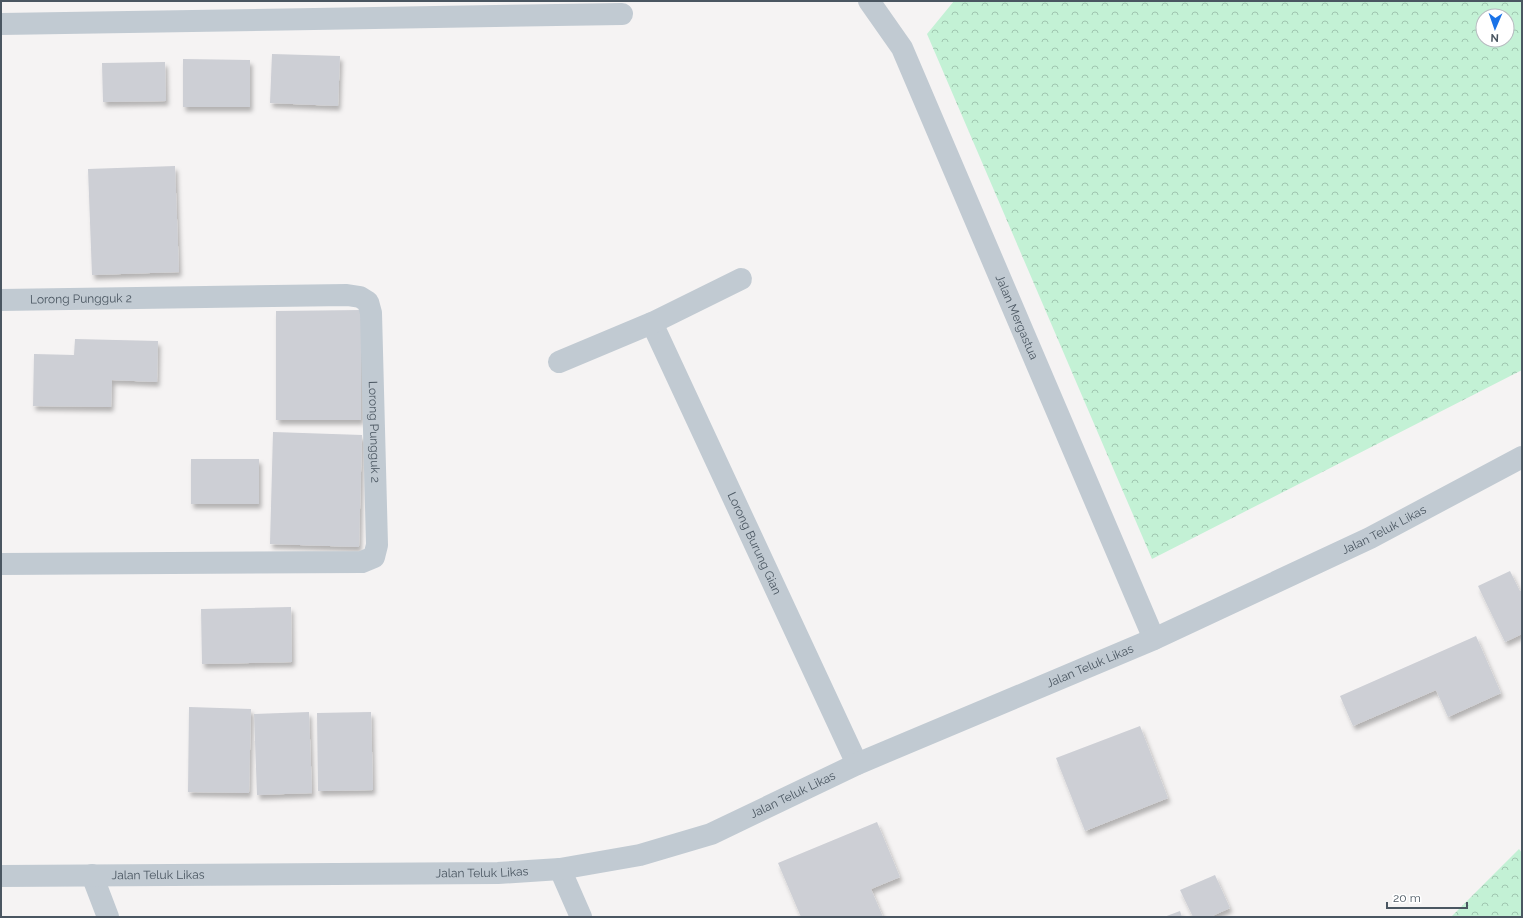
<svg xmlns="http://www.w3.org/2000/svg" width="1523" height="918" font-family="Raleway,sans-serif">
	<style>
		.forest { fill: url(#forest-crowns); fill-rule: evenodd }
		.building { fill: #cdcfd5; filter: url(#shadow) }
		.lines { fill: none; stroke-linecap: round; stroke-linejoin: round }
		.minor { stroke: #c1cad2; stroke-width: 22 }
		.labels { text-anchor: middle; stroke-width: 3; stroke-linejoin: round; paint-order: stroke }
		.street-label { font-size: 12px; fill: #4a5661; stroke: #fff }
	</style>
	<defs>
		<pattern id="forest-crowns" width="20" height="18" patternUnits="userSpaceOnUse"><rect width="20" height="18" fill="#c3f1d5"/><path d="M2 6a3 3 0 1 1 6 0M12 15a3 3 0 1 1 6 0" fill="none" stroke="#a0c6b0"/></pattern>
		<filter id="shadow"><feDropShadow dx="2.5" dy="4.5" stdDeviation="2" flood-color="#0004"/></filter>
	</defs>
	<rect width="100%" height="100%" fill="#f5f3f3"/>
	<path class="forest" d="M954 1H1522V370L1152 559 927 34ZM1483 16H1507V40H1483Z
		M1519 849 1522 853V917H1451Z"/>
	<path class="building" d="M272 54 340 56 338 106 270 103Z
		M183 59 250 60V107H183Z
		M165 62 166 101 103 102 102 63Z
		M175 166 179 272 92 275 88 169Z
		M361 310V420H276V311Z
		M75 339 158 341 157 382 112 380 111 407 33 406 34 354 74 355Z
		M273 432 362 435 359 547 270 544Z
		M191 459H259V504H191Z
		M1510 571 1520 591 1522 590V634L1505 642 1478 586Z
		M291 607 292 662 202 664 201 609Z
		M1476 636 1501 693 1448 717 1436 690 1353 726 1340 696Z
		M189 707 251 709 249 793 188 792Z
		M309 712 312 793 257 795 254 714Z
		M371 712 373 790 318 791 317 713Z
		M1140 726 1168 798 1085 831 1056 758Z
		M877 822 900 877 871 889 883 917H801L778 863Z
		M1215 875 1230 908 1210 917H1193L1180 890Z
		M1180 911 1182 917H1164Z"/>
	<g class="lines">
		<g class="minor">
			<path id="s1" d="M869 1 902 48 1154 639"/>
			<path d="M1 24 622 14"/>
			<path id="s2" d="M1 300 347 295 360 297 368 302 371 313 377 545 374 557 362 562 1 564"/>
			<path id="s3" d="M652 323 857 764"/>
			<path d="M559 362 652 323 741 279"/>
			<path d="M560 869 581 917"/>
			<path d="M92 875 108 917"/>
			<path id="s4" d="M1 876 498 873 560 869 640 855 711 834 857 764 1154 639 1370 538 1522 457"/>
		</g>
	</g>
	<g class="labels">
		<g class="street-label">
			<text dy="4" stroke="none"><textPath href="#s2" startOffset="80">Lorong Pungguk 2</textPath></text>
			<text dy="4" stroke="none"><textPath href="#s1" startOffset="350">Jalan Mergastua</textPath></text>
			<text dy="4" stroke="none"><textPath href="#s2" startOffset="499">Lorong Pungguk 2</textPath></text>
			<text dy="4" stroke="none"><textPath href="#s4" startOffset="1453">Jalan Teluk Likas</textPath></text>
			<text dy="4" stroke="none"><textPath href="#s3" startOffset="243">Lorong Burung Gian</textPath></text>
			<text dy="4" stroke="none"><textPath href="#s4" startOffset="1129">Jalan Teluk Likas</textPath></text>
			<text dy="4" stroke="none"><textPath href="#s4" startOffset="805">Jalan Teluk Likas</textPath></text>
			<text dy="4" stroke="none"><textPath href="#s4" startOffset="481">Jalan Teluk Likas</textPath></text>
			<text dy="4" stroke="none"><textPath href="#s4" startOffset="157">Jalan Teluk Likas</textPath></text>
		</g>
	</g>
	<rect width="1523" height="918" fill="none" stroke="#4a5661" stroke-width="4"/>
	<g transform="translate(1495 28) rotate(182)"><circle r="19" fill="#ffffff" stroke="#b7bbc0"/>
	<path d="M0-3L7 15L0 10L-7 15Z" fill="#1a73e8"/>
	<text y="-6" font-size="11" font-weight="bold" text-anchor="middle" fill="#4a5661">N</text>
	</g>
	<path d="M1387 902v6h80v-6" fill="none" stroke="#4a5661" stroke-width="2"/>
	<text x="1393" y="902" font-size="12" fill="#4a5661" stroke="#ffffff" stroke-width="3" paint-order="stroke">20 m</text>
</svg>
